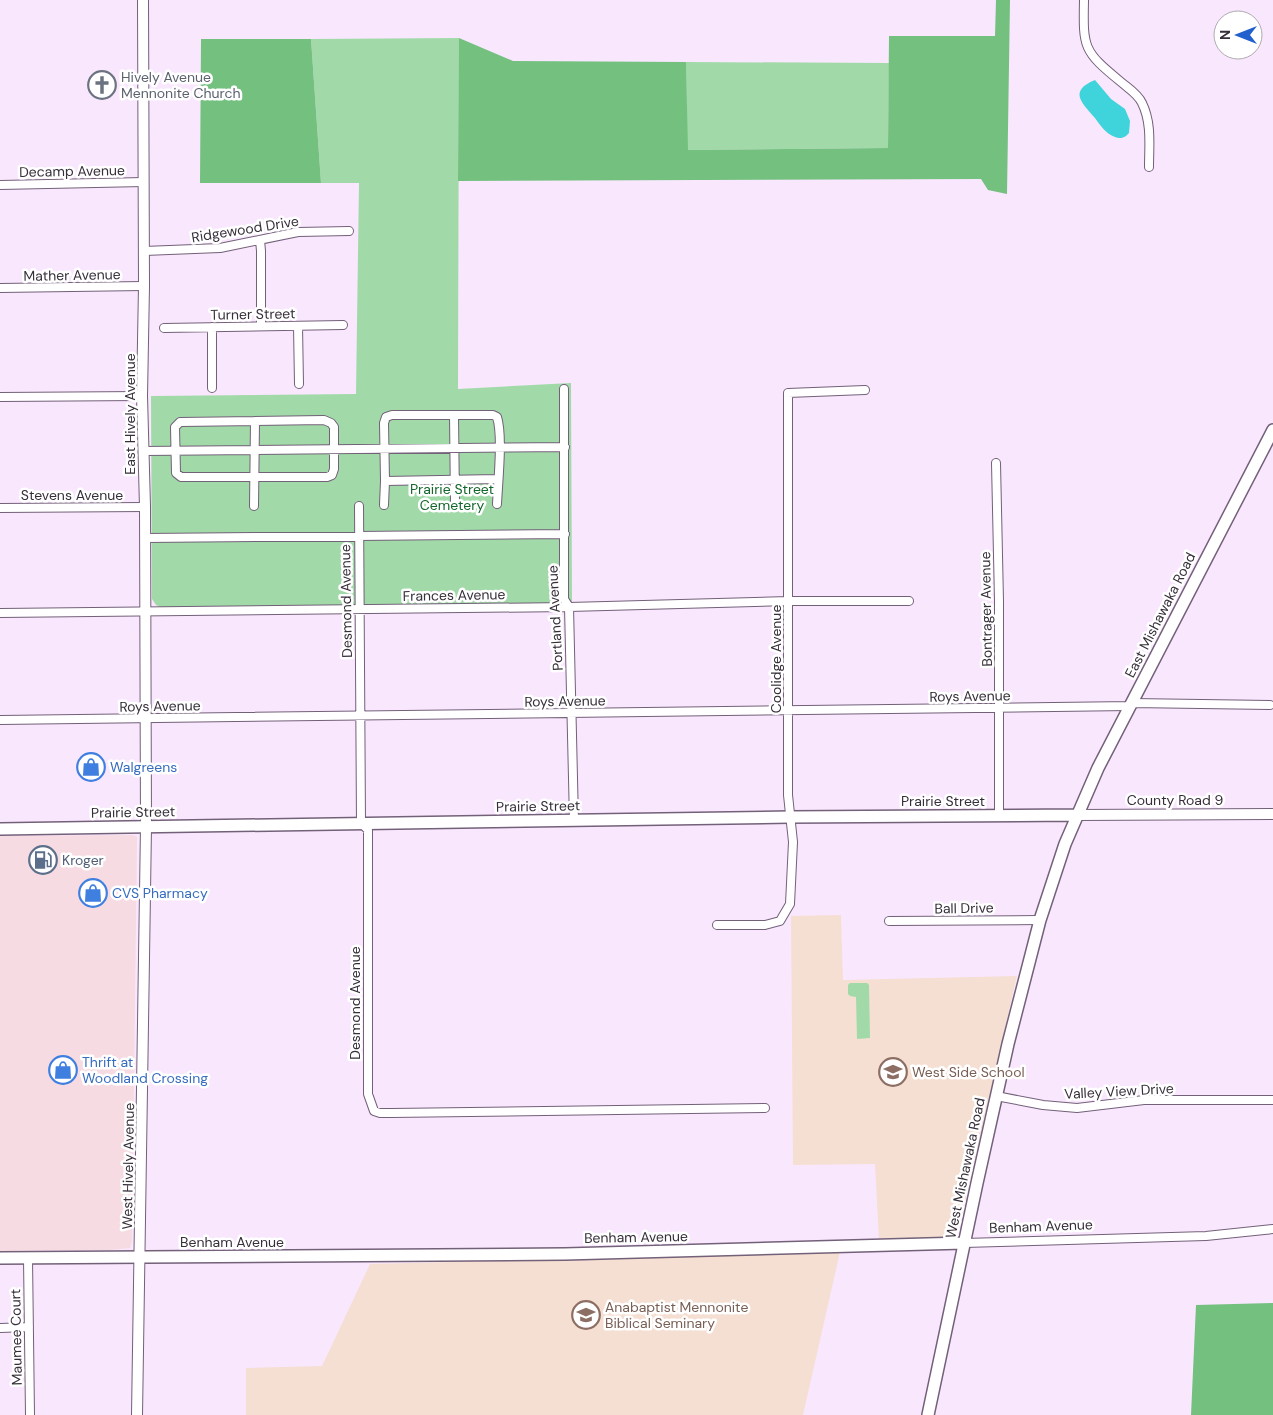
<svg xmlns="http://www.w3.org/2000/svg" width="1273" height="1415" font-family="'DM Sans',sans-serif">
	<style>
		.commercial { fill: #f6dce2 }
		.education { fill: #f5dfd2 }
		.green { fill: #a1daa8 }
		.forest { fill: #73c07f }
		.water { fill: #3fd3db }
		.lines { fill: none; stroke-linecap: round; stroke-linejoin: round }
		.minor-casing { stroke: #736079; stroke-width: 10 }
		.tertiary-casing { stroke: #736079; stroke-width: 12 }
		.secondary-casing { stroke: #736079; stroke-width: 14 }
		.minor { stroke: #fff; stroke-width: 8 }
		.tertiary { stroke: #fff; stroke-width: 10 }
		.secondary { stroke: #fff; stroke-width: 11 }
		.labels { text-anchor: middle; stroke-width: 5; stroke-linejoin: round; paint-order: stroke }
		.worship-label { font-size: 14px; fill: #5b616d; stroke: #fff; text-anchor: start }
		.street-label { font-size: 14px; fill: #362e39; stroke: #fff }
		.park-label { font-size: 14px; fill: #14672b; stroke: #fff }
		.shop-label { font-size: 14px; fill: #366cbe; stroke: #fff; text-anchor: start }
		.service-label { font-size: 14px; fill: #4e5e75; stroke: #fff; text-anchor: start }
		.education-label { font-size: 14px; fill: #785e54; stroke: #fff; text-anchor: start }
	</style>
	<rect width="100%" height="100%" fill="#f9e7fe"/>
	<path class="commercial" d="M133 835 137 837V842L132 1242 130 1248 109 1250 0 1251V836Z"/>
	<path class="education" d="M841 915 843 980 1017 976 960 1223 950 1235 944 1237 879 1241 875 1164 793 1165 791 916Z
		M840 1252 803 1415H246V1368L322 1366 370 1264Z"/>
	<path class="green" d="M459 38 458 389 571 383 572 603 162 608 156 605 152 599 151 396 356 394 359 183H321L311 39Z
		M686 62 889 63 888 148 687 150Z
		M850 983H867L869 985 870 1038 857 1039 856 997 850 996 848 994V985Z"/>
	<path class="forest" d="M996 0H1010L1007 194 988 190 981 179 458 181 459 38 513 61 686 62 688 150 888 148 889 36H995Z
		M201 39H311L321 183H200Z
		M1273 1303V1415H1191L1196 1305Z"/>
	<path class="water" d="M1095 80 1111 99 1125 109 1130 121 1129 133 1126 136C1123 138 1119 139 1115 137 1106 134 1100 125 1095 118 1082 103 1068 91 1095 80Z"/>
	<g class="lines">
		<defs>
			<path id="minor" d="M1084 0C1083 48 1083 51 1121 82 1128 88 1138 94 1142 103 1152 123 1149 146 1149 167
				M0 185 144 182
				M260 240 261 251V326
				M144 251 220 248 298 232 349 231
				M0 288 144 286
				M298 326 299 384
				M212 327V388
				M164 328 343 325
				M564 389V599L569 607 574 821
				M0 397 142 396
				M454 415 455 504
				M324 420 331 423 334 427V469L332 475 327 477H181L176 473 175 427 180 422Z
				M143 451 565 447
				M996 463 999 601V816
				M497 504C498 482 503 436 497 417L493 415H392L386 417 384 423 385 481 498 479
				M384 505 385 481
				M254 506 255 421
				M359 506 361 823 368 830V1094L374 1111 380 1113H391L765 1108
				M0 508 145 507
				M145 538 565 534
				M0 613 569 607 788 601H909
				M1132 703 1270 705
				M0 720 1130 706
				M889 921 1040 920
				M717 925H765L780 921 790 904 793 842 788 795V393L865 390
				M996 1096 1043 1105 1077 1108 1144 1100H1273
				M964 1243 1206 1236 1273 1229
				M28 1258 30 1415
				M0 1328 29 1327"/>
			<path id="tertiary" d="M1076 815 1273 814
				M137 1415 146 827 145 507 142 396 144 286 143 0"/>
			<path id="secondary" d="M0 829 790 817 1076 815
				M0 1258 565 1254 964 1243
				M928 1415 977 1183 1008 1044 1040 920 1065 844 1098 768 1273 430"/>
		</defs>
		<use href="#minor" class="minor-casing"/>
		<use href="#tertiary" class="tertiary-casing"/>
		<use href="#secondary" class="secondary-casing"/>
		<use href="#minor" class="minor"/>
		<use href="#tertiary" class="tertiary"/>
		<use href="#secondary" class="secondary"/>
	</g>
	<defs>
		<symbol id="church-ring" viewBox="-11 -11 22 22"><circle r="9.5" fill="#fff" stroke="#6b7280" stroke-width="1.5"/><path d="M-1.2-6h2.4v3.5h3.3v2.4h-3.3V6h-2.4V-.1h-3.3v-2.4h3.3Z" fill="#6b7280"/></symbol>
		<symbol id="shop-ring" viewBox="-11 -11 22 22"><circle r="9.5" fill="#fff" stroke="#3f7fe0" stroke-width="1.5"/><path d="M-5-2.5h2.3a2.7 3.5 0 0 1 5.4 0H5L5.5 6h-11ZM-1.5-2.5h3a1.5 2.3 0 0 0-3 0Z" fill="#3f7fe0"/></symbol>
		<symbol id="fuel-ring" viewBox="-11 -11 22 22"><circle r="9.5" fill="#fff" stroke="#5c6f8a" stroke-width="1.5"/><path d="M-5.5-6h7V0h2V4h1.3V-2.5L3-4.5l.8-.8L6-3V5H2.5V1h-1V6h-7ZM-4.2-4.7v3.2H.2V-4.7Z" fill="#5c6f8a"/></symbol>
		<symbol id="school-ring" viewBox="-11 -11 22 22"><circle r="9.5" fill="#fff" stroke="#8d6e63" stroke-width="1.5"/><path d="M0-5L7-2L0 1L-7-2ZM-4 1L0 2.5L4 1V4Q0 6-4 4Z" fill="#8d6e63"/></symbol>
		<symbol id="university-ring" viewBox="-11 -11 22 22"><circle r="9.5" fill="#fff" stroke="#8d6e63" stroke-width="1.5"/><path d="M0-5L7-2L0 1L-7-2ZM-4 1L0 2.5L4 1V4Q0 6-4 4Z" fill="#8d6e63"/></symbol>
	</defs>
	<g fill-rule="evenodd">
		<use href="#church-ring" x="86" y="69" width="32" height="32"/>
		<use href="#shop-ring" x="75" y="751" width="32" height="32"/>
		<use href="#fuel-ring" x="27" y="844" width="32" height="32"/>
		<use href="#shop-ring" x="77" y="877" width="32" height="32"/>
		<use href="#shop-ring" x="47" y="1054" width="32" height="32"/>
		<use href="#school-ring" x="877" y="1056" width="32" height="32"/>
		<use href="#university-ring" x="570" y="1299" width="32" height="32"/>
	</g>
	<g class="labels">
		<g class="worship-label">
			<text x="121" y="82">Hively Avenue<tspan x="121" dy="16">Mennonite Church</tspan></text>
		</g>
		<g class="street-label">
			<text transform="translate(72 171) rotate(-1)" y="5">Decamp Avenue</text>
			<text transform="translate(245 229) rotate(-9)" y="5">Ridgewood Drive</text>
			<text transform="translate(72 275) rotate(-1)" y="5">Mather Avenue</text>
			<text transform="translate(253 314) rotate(-1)" y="5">Turner Street</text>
			<text transform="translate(130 414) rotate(-90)" y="5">East Hively Avenue</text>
			<text x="72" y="500">Stevens Avenue</text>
			<text transform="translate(454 595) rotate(-1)" y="5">Frances Avenue</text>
			<text transform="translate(346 601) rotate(-91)" y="5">Desmond Avenue</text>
			<text transform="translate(986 609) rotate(-91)" y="5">Bontrager Avenue</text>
			<text transform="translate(1160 615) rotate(-63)" y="5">East Mishawaka Road</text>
			<text transform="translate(555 618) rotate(-93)" y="5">Portland Avenue</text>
			<text transform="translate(776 659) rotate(-90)" y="5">Coolidge Avenue</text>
			<text transform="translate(970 696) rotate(-1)" y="5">Roys Avenue</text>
			<text transform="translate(565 701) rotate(-1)" y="5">Roys Avenue</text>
			<text transform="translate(160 706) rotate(-1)" y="5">Roys Avenue</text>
			<text x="1175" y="805">County Road 9</text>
			<text x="943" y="806">Prairie Street</text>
			<text transform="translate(538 806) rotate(-1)" y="5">Prairie Street</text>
			<text transform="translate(133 812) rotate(-1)" y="5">Prairie Street</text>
			<text transform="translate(964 908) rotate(-1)" y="5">Ball Drive</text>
			<text transform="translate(355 1003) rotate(-90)" y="5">Desmond Avenue</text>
			<text transform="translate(1119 1091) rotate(-3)" y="5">Valley View Drive</text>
			<text transform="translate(128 1166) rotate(-89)" y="5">West Hively Avenue</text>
			<text transform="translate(965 1168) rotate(-78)" y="5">West Mishawaka Road</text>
			<text transform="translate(1041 1226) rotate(-2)" y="5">Benham Avenue</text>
			<text transform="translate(636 1237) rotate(-1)" y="5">Benham Avenue</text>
			<text x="232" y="1247">Benham Avenue</text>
			<text transform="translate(16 1337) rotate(-91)" y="5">Maumee Court</text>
		</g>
		<g class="park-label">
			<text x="452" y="494">Prairie Street<tspan x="452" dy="16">Cemetery</tspan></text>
		</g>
		<g class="shop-label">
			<text x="110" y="772">Walgreens</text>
			<text x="112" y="898">CVS Pharmacy</text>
			<text x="82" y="1067">Thrift at<tspan x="82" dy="16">Woodland Crossing</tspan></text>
		</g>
		<g class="service-label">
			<text x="62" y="865">Kroger</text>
		</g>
		<g class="education-label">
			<text x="912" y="1077">West Side School</text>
			<text x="605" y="1312">Anabaptist Mennonite<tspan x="605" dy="16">Biblical Seminary</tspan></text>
		</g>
	</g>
	<g transform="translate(1238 35) rotate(270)"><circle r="24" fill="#ffffff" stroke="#afabb0"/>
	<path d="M0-4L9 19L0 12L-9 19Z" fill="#2261cd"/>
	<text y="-8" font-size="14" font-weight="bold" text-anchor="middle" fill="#362e39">N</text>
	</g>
</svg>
